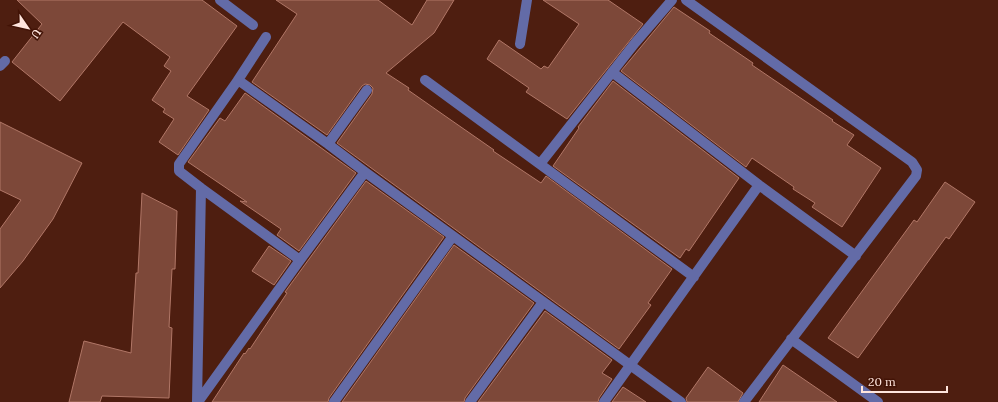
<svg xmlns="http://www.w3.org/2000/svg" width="998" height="402" font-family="Lora,serif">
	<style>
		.building { fill: #7d4839; stroke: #b17767 }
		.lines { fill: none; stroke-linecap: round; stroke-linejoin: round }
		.minor { stroke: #636ba7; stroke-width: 10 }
	</style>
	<rect width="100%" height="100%" fill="#4e1e10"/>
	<path class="building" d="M17 0H202L237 26 187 96 209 110 178 155 159 142 174 119 163 112 165 109 152 100 171 71 164 66 170 57 123 22 60 101 12 62 42 24Z
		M276 0H378L412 25 427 0H454L434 33 386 73 409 88 408 90 448 118 494 150 493 151 541 183 546 176 672 269 648 303 651 305 619 349 337 143 372 94 373 88 370 85 365 84 362 86 327 135 252 82 297 14Z
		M543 0H608L643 24 567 119 526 92 529 88 487 59 499 40 541 69 544 66 548 68 579 24Z
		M674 7 710 31 709 33 753 63 752 65 833 120 832 121 854 135 847 145 881 168 842 227 812 207 815 203 793 189 794 187 752 158 746 167 621 71Z
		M613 81 739 178 689 251 686 249 680 258 553 166 579 128 578 127Z
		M245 93 356 173 299 251 277 235 281 229 240 201 247 202 188 162 220 118 225 121Z
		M0 122 82 163 53 219 23 261 0 288V229L21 200 0 190Z
		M366 181 444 237 329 398 328 402H212L244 353 245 354 249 348 250 349 287 293 285 292Z
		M945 182 975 202 949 239 946 237 858 358 828 338 914 220 917 222Z
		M142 193 177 211 175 269H172L169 327 172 328 169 398 102 396 100 402H69L84 341 131 353 136 273H138Z
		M454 245 534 303 465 398 464 402H342Z
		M269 246 291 261 274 285 252 271Z
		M545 311 612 360 602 373 612 379 599 398 598 402H478Z
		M783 365 837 402H759Z
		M708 367 743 393 738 402H687L686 398Z
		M623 387 646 402H612Z"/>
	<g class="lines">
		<path class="minor" d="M220 0 253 25
			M686 0 912 162 917 170 916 176 744 402
			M266 37 238 80 179 164V171L201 188 300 260
			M520 44 527 0
			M0 66 5 61
			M612 72 759 185 856 256
			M238 80 328 144 365 172 681 402
			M425 80 694 277
			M328 144 367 90
			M540 164 635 43 672 0
			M791 339 878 402
			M197 402 201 188
			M198 402 300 260 365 172
			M334 402 453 236
			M470 402 543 302
			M604 402 759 185"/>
	</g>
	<g transform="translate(28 28) rotate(124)" stroke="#421306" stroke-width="3" paint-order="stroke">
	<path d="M0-3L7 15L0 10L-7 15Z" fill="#ffe5dd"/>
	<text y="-6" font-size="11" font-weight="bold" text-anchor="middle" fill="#ffe5dd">U</text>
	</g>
	<path d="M862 386v6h85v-6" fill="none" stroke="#ffe5dd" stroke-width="2"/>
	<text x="868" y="386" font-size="12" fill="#ffe5dd" stroke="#421306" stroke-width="3" paint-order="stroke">20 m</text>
</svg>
